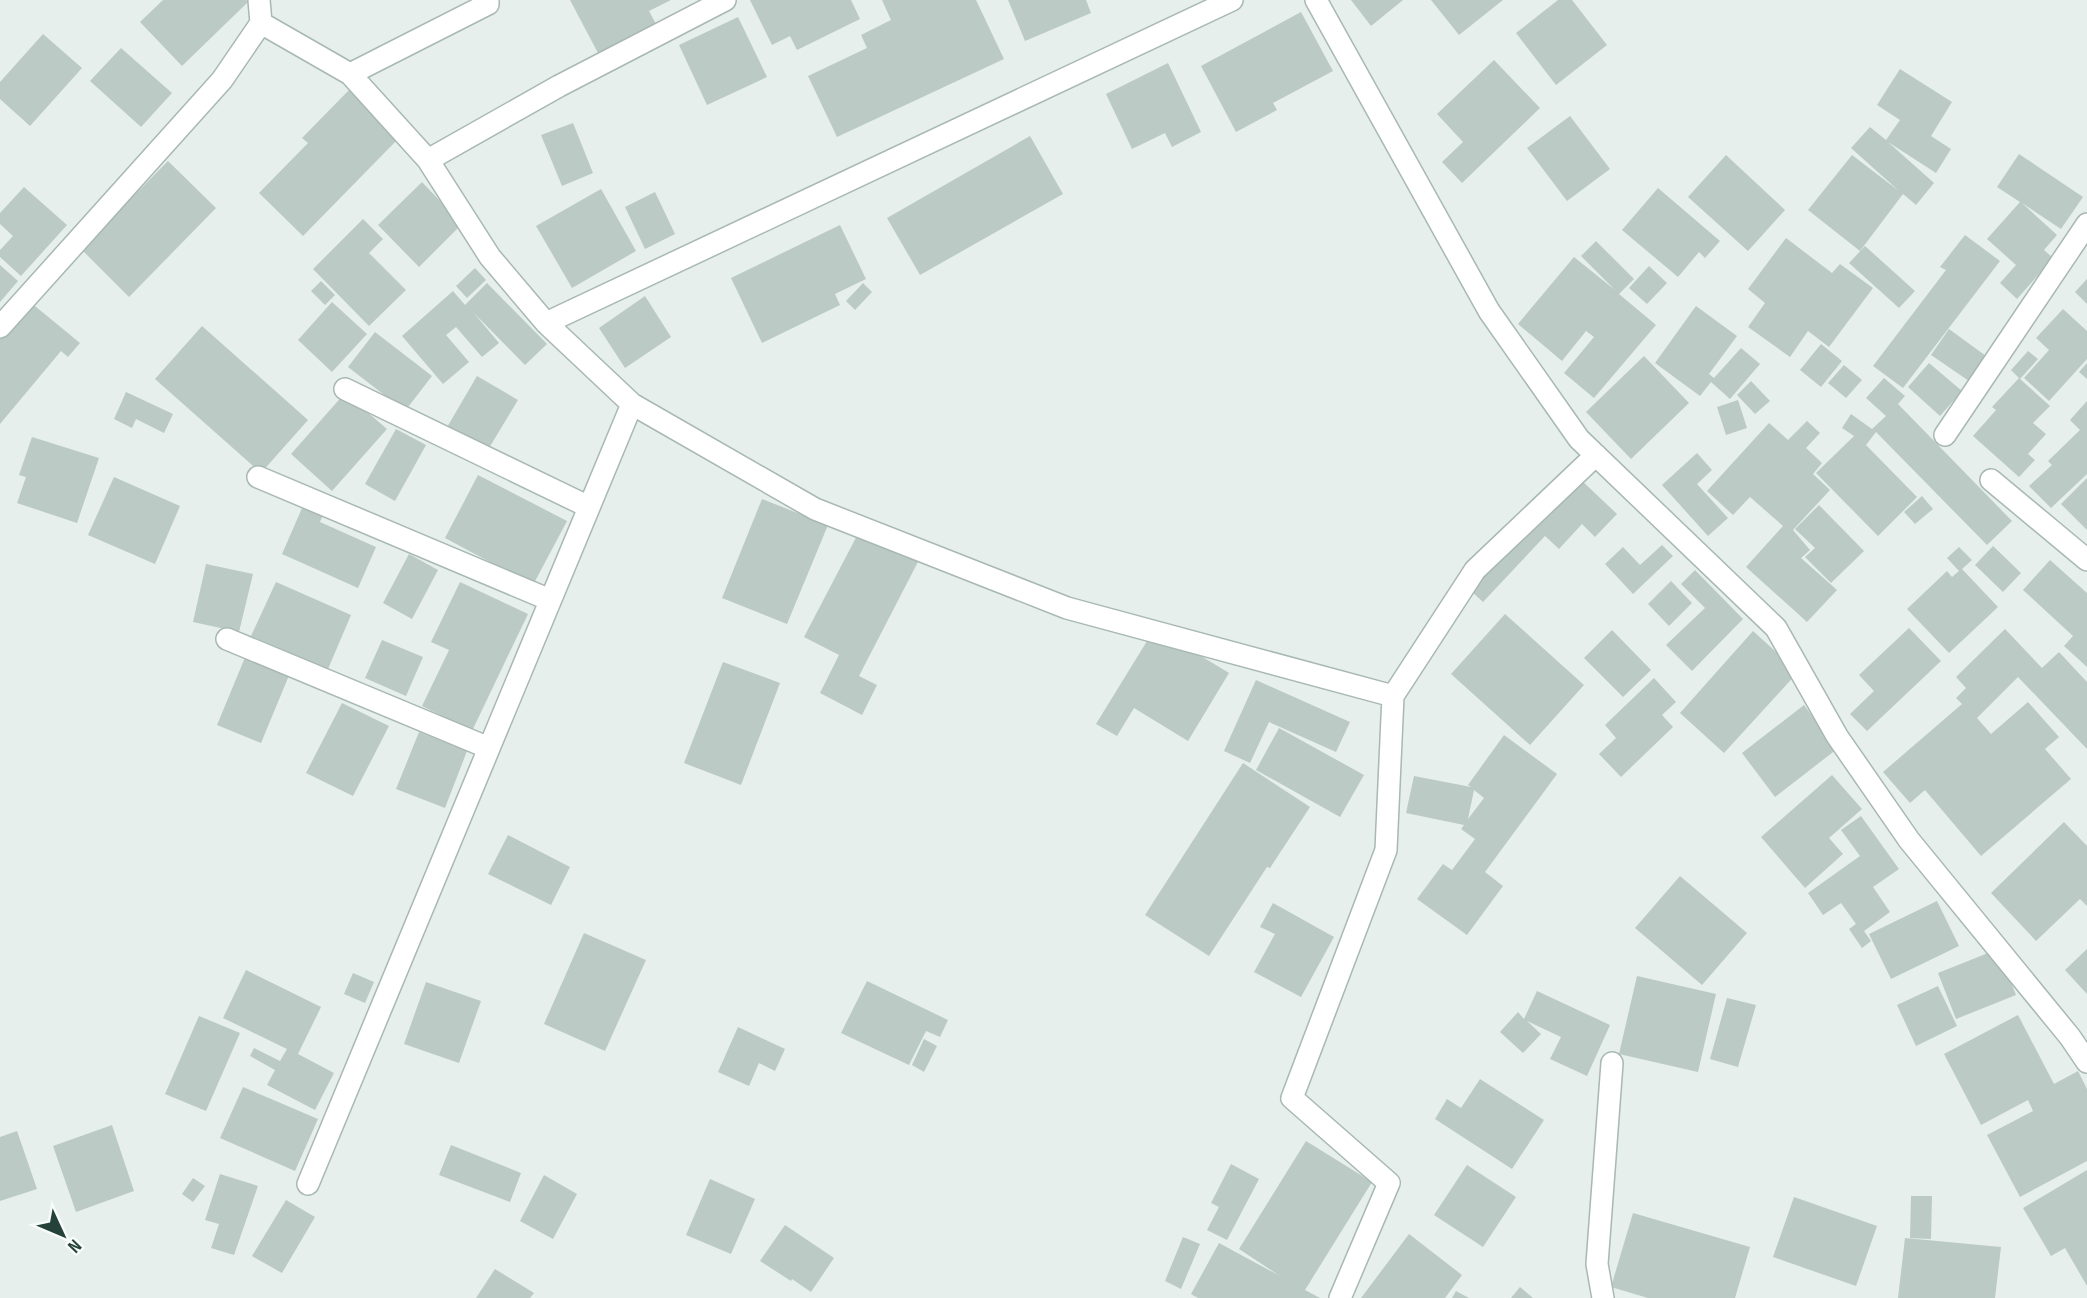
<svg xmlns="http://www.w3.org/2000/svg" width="2087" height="1298" font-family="'Sofia Sans Condensed',sans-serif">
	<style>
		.building { fill: #bbcac4; fill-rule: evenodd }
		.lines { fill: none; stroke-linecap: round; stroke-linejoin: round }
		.minor-casing { stroke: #a8b8b2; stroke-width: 24 }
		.minor { stroke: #fff; stroke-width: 21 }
	</style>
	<rect width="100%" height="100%" fill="#e6efeb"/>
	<path class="building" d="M163 0H246L248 2 182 66 140 22Z
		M570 0H671L649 11 656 24 598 53Z
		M750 0H851L860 19 797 50 790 36 772 45Z
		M882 0H976L1004 59 837 137 808 76 867 48 861 35 891 20Z
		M1008 0H1086L1091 13 1025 41Z
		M1351 0H1403L1371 26Z
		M1431 0H1503L1459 35Z
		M1558 0H1572L1607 45 1556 85 1516 33Z
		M1301 12 1333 71 1273 103 1277 110 1236 132 1201 66Z
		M738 17 767 77 707 105 679 45Z
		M43 34 82 68 30 126 0 99V82Z
		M121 48 172 93 141 127 90 81Z
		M1494 60 1540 108 1462 183 1442 162 1463 142 1437 114Z
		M1168 63 1201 132 1172 147 1165 133 1132 149 1106 94Z
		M1900 69 1952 102 1931 136 1951 149 1936 173 1888 142 1934 183 1916 205 1903 194 1860 251 1808 210 1852 155 1899 191 1851 148 1870 127 1886 140 1900 120 1877 105Z
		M349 90 398 139 303 236 259 193 308 143 302 138Z
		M1570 116 1610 169 1567 201 1527 148Z
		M573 123 593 173 562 186 541 135Z
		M1030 136 1063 194 920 275 887 218Z
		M2019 154 2083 197 2061 229 2022 203 2057 235 2044 250 2053 258 2017 299 2000 283 2016 265 1987 239 2020 202 1997 187Z
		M1726 155 1785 210 1748 251 1688 197Z
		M168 161 216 208 129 297 81 249Z
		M422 182 462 224 419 267 378 225Z
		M24 187 67 225 21 276 0 257V250L13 236 0 224V213Z
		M1658 188 1720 241 1705 258 1699 252 1678 277 1622 230Z
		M601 189 636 251 572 288 536 226Z
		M655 192 675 234 645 249 625 207Z
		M363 219 383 239 369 253 406 290 369 326 313 269Z
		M840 225 866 279 835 294 840 305 762 343 731 278Z
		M1965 235 2000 261 1903 388 1873 366 1946 270 1940 267Z
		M1786 238 1832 273 1840 264 1873 288 1829 347 1808 331 1790 357 1748 327 1765 303 1748 289Z
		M1596 241 1634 279 1619 294 1656 325 1594 398 1564 373 1594 337 1586 331 1562 361 1518 324 1574 257 1615 290 1581 256Z
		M1865 246 1915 291 1899 308 1849 263Z
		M0 265 18 281 0 302Z
		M1649 266 1667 283 1647 304 1629 288Z
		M475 268 486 280 467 298 456 286Z
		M2087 279V304L2075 292Z
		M321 281 335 295 325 305 311 291Z
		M487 283 547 344 525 365 473 312 499 343 482 357 456 327 446 335 469 362 443 384 402 336 453 291 465 305Z
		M863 283 872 292 855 310 846 301Z
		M645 296 671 337 625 368 599 328Z
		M30 302 80 343 68 357 61 351 0 424V339Z
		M332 302 367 334 332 372 298 340Z
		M1696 306 1737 336 1709 374 1714 378 1741 348 1760 364 1730 399 1711 382 1700 396 1655 363Z
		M2063 309 2087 331V359L2049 401 2024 378 2049 350 2036 338Z
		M202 326 308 420 261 473 155 379Z
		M1949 329 1986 356 1969 381 1931 355Z
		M375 332 432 376 405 411 348 367Z
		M1821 344 1842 361 1821 387 1800 370Z
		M2028 351 2038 359 2020 379 2011 370Z
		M1644 356 1689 403 1631 459 1586 412Z
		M1929 363 1962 391 1940 416 1908 387Z
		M2087 363V379L2079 372Z
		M1844 365 1862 380 1846 398 1828 383Z
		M477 376 518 400 486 453 446 429Z
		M1884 378 1905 396 1898 404 2012 521 1987 545 1876 432 1866 445 1917 497 1878 536 1816 473 1854 436 1842 428 1851 414 1872 429 1886 416 1866 398Z
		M2019 378 2050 406 2033 423 2046 434 2028 454 2035 460 2019 477 1973 436 1996 410 1992 407Z
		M1751 381 1770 401 1755 414 1737 395Z
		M126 392 173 414 164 433 136 419 132 428 114 419Z
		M345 393 387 429 332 491 291 454Z
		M1738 400 1747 428 1726 435 1717 407Z
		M2087 401V474L2051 508 2029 486 2052 465 2048 461 2080 430 2070 420Z
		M1807 421 1820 433 1806 448 1822 463 1813 474 1830 490 1793 530 1810 550 1801 558 1837 590 1807 622 1746 567 1783 526 1750 497 1733 515 1707 491 1769 423 1788 440Z
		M396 429 426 445 395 501 365 484Z
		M32 437 99 458 77 523 17 503 26 477 19 475Z
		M1697 453 1712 470 1697 484 1728 518 1708 536 1662 485Z
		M478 475 567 521 533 585 445 538Z
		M114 477 180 506 155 564 88 535Z
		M1579 478 1617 514 1595 537 1582 524 1559 549 1545 536 1483 602 1471 591Z
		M2087 478V530L2061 504Z
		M1922 496 1933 509 1915 524 1904 512Z
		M306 499 326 508 320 522 376 547 358 588 282 554Z
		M762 499 828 525 787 624 722 598Z
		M1819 505 1864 551 1831 583 1805 557 1815 548 1795 529Z
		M861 528 920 558 859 676 877 685 862 715 820 693 839 655 804 637Z
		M1662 545 1673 556 1633 594 1605 564 1623 547 1640 565Z
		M1993 546 2021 573 2003 592 1975 565Z
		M1959 547 1972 560 1962 569 1998 607 1949 653 1907 609 1947 571 1952 577 1959 571 1947 558Z
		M409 554 438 570 412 619 383 603Z
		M2050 560 2087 593V667L2064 646 2073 636 2023 590Z
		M206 564 253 574 239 632 193 622Z
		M1695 570 1743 619 1692 671 1666 645 1705 608 1681 584Z
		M1671 581 1692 603 1669 626 1648 604Z
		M276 582 351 615 328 669 251 636Z
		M460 582 528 614 472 731 422 706 449 650 431 642Z
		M1505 614 1584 685 1530 745 1451 674Z
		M1155 628 1229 673 1188 741 1134 708 1117 736 1096 724Z
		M1909 628 1941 661 1867 731 1850 714 1874 691 1859 675Z
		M2005 629 2042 668 2059 652 2087 682V749L2018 677 1977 718 1991 734 2028 702 2059 737 2045 749 2071 779 1981 856 1925 790 1910 803 1883 772 1962 704 1956 698 1966 688 1956 677Z
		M1612 630 1651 670 1623 697 1584 658Z
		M1753 631 1798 672 1724 753 1680 713Z
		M382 640 423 657 406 696 365 678Z
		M246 655 290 673 261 743 217 725Z
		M723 662 780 683 741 785 684 763Z
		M1654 678 1676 702 1662 715 1673 727 1621 777 1599 754 1616 738 1605 725Z
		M1256 680 1350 722 1336 752 1269 722 1250 763 1224 751Z
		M342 703 389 726 353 796 306 773Z
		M1804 705 1837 749 1775 797 1742 753Z
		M1279 728 1364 775 1340 817 1256 770Z
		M419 732 467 751 445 808 396 789Z
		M1504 735 1557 774 1485 872 1503 886 1467 935 1417 899 1443 864 1452 870 1475 839 1461 829 1464 825 1406 813 1414 776 1471 787 1468 785ZM1474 790 1484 798 1468 819Z
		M1243 763 1310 807 1270 868 1267 867 1209 956 1145 915Z
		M1832 775 1862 809 1829 838 1843 854 1805 888 1761 837Z
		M1861 816 1899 869 1873 887 1890 912 1864 931 1871 941 1862 948 1849 929 1856 924 1841 903 1823 915 1808 893 1860 856 1841 830Z
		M2064 822 2087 846V906L2080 899 2036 941 1991 893Z
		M508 835 570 867 551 905 488 874Z
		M1680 876 1747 933 1702 985 1635 928Z
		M1937 901 1959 946 1891 979 1869 934Z
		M1273 903 1334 937 1301 997 1254 972 1275 934 1260 927Z
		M584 933 646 960 605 1051 544 1024Z
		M1998 949 2016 995 1956 1019 1938 973Z
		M2087 949V994L2065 970Z
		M246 970 321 1007 298 1054 334 1073 315 1110 267 1085 275 1070 250 1056 254 1048 280 1061 287 1049 223 1018Z
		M353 973 374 982 365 1003 344 994Z
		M1637 976 1716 994 1698 1072 1619 1054Z
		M867 981 948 1020 940 1037 926 1031 909 1065 841 1033Z
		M426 982 481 1001 459 1063 404 1044Z
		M1938 986 1957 1026 1916 1046 1897 1005Z
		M1537 991 1610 1025 1587 1076 1550 1059 1561 1037 1527 1021 1541 1034 1523 1053 1500 1032 1518 1012 1524 1019Z
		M1727 998 1756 1005 1738 1067 1710 1059Z
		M2018 1015 2054 1084 2078 1071 2087 1089V1161L2020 1197 1987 1135 2033 1111 2028 1100 1981 1125 1944 1054Z
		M199 1016 240 1033 206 1111 165 1094Z
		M738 1027 785 1049 775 1071 759 1063 749 1086 718 1072Z
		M924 1039 937 1046 924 1072 912 1065Z
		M1480 1079 1544 1120 1512 1169 1435 1119 1447 1099 1461 1108Z
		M243 1087 318 1119 295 1171 220 1138Z
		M112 1125 134 1191 76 1212 53 1146Z
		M17 1131 37 1189 0 1201V1137Z
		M1306 1141 1372 1182 1305 1290 1320 1298H1198L1191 1294 1219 1243 1280 1276 1239 1249Z
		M451 1145 521 1173 510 1202 439 1175Z
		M1231 1164 1259 1179 1227 1240 1207 1230 1219 1207 1211 1203Z
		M1467 1165 1516 1197 1483 1247 1434 1215Z
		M2087 1170V1286L2065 1248 2051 1256 2023 1208Z
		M220 1174 258 1186 234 1255 211 1248 219 1224 205 1220Z
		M544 1175 577 1194 553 1239 520 1221Z
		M193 1178 205 1186 193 1202 182 1194Z
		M710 1179 755 1199 731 1254 686 1235Z
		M1911 1196H1932L1931 1239 1910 1238Z
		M1794 1197 1877 1226 1856 1286 1773 1257Z
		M286 1200 315 1217 282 1273 252 1256Z
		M1633 1213 1750 1247 1735 1298H1648L1611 1287Z
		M785 1225 834 1258 811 1292 792 1279 791 1281 760 1261Z
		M1409 1234 1462 1275 1445 1298H1361Z
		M1183 1237 1200 1244 1181 1289 1165 1281Z
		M1905 1238 2001 1247 1995 1298H1898Z
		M495 1269 534 1293 530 1298H476Z
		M1520 1287 1533 1298H1511Z
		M1456 1291 1469 1298H1452Z"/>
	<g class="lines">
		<defs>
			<path id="minor" d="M1316 0 1489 311 1579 439 1776 628 1837 736 1909 840 2070 1037 2087 1062
				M261 23 350 74 488 4V0
				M350 74 428 160 490 257 546 323 632 404 815 509 1067 608 1393 696
				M428 160 559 86 725 0
				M546 323 1232 0
				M0 327 222 80 261 23 259 0
				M345 389 589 507
				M1945 435 2087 224
				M258 477 550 600
				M1991 480 2087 560
				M227 639 489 748
				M308 1184 632 404
				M1340 1298 1389 1183 1292 1098 1386 850 1393 696 1475 570 1596 455
				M1603 1298 1597 1264 1612 1063"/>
		</defs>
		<use href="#minor" class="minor-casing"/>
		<use href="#minor" class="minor"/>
	</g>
	<g transform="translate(63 1235) rotate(134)" stroke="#f7fbf9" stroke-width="5" paint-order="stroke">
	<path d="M0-5L12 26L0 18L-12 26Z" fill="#24423a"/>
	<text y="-10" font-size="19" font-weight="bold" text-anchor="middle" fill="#24423a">N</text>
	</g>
</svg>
